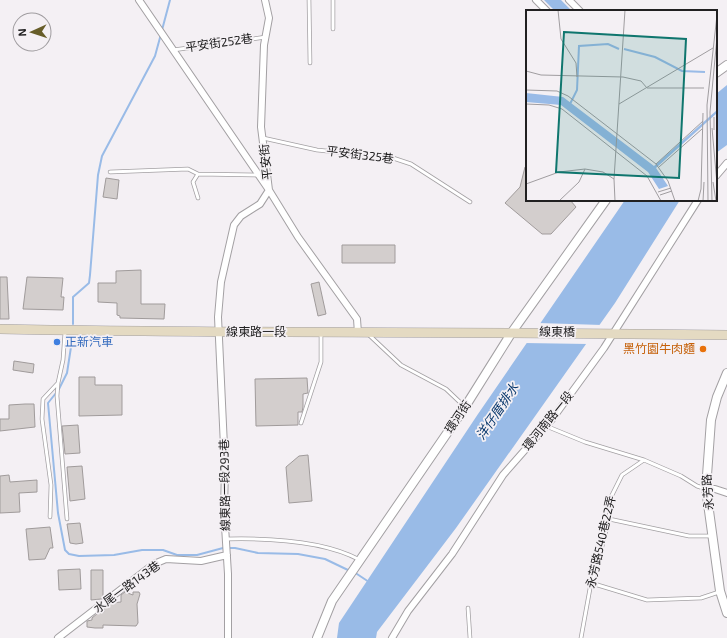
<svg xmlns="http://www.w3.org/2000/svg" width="727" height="638" font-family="'Exo 2','Noto Sans TC',sans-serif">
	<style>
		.water { fill: #99bbe7 }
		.pier { fill: #f4f0f4 }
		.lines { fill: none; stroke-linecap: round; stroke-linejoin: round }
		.stream { stroke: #99bbe7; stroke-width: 2 }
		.building { fill: #d3cecd; stroke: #a09b9b }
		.service-casing { stroke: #a3a0a3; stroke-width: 4.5 }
		.minor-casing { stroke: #a3a0a3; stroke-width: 8 }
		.tertiary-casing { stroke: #a3a0a3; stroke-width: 10 }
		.secondary-casing { stroke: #a3a0a3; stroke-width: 10 }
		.service { stroke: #fff; stroke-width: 3 }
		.minor { stroke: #fff; stroke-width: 6 }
		.tertiary { stroke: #fff; stroke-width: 8 }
		.secondary { stroke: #e4dac2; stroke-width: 9 }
		.shop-dot { fill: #3f7fe0; stroke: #f4f0f4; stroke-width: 1.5 }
		.food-dot { fill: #e8710a; stroke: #f4f0f4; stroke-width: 1.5 }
		.labels { text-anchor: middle; stroke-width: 3.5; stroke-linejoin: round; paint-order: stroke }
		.street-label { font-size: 12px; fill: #212021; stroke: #f4f0f4 }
		.shop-label { font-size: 12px; fill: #366cbe; stroke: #f4f0f4; text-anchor: start }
		.food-label { font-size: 12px; fill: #c56008; stroke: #f4f0f4; text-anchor: end }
		.water-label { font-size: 13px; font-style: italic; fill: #08376c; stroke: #f4f0f4 }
		.inset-river { fill: none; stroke: #99bbe7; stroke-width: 2 }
		.inset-road { fill: none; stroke: #a09da0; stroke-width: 1 }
		.view { fill: #0f766e; fill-opacity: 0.15; stroke: #0f766e; stroke-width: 2 }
		.inset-edge { fill: none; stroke: #212021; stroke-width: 2 }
	</style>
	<rect width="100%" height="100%" fill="#f4f0f4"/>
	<path class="water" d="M544 0H561L572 11H555Z
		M727 85V145L716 153V94Z
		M625 200H680L615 303 456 528 377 632 376 638H337L339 623 478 414Z"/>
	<path class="pier" d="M538 323 602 325 588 344 524 343Z"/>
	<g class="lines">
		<path class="stream" d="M162 30 170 0
			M73 324V297L89 283 90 275 98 175 102 156 155 56 161 34
			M59 389 67 373 71 347
			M56 393 48 403 58 513 65 550 69 554 79 556 114 555 142 550H163L177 555H197L223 548H235L258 553 298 554 325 559 350 571
			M354 572 369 582"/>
	</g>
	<path class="building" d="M525 167H527V200H570L576 207 551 234H542L505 203 520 187Z
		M106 178 119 180 117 199 103 197Z
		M342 245H395V263H342Z
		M141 270V304H165L164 319 120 318V316L117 315V303L98 302V283H116V271Z
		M0 277H7L9 319H0Z
		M27 277 63 278 61 297H64L63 310 23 309Z
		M319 282 326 314 318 316 311 284Z
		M14 361 34 364 33 373 13 370Z
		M79 377H95V385H122V415L79 416Z
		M307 378 308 393 303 394V407L302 412H298V425L256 426 255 379Z
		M25 404H34L35 427 0 431V419H9V405Z
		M78 425 80 453 65 454 62 426Z
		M308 455 312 501 289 503 286 467 299 456Z
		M82 466 85 499 70 501 67 467Z
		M9 475 10 482 37 480V492L19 493 20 512 0 513V476Z
		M80 523 83 543 76 544 70 543 67 524Z
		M50 527 53 548H50L45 559 29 560 26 529Z
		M80 569 81 589 59 590 58 570Z
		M91 570H103V597L101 599 91 600Z
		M125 592 133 595V592H139L140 594 137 604 138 623 136 626 103 625V628H95L87 627V621L92 620V618L98 613 104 612V608L111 603 121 602V595Z"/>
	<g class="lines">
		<defs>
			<path id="service" d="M309 0 310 63
				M333 29V0
				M173 50 266 37
				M263 138 317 150 393 158 411 164 470 202
				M110 172 188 169 198 174 259 175
				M198 174 193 182 198 198
				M368 334 401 365 446 389 465 407
				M58 383 57 396 67 519
				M301 423 321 362V334
				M546 426 585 442 644 460 681 476 697 486 706 489
				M50 517 51 485 42 419 43 399 58 383 63 360 65 332
				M609 519 689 536H712
				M226 539C268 538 323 540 360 560
				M591 583 647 600 701 598 719 592
				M468 608 470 638
				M581 638 591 583 597 566 609 519 611 497 622 475 644 460"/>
			<path id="minor" d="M139 0 269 190 298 237 357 319 358 333
				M536 0 547 11
				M569 0 580 11
				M716 176 727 163
				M706 489H715L727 493
				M58 638 154 564 166 559 201 561 227 555
				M228 638V574L224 510 225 468 218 317 221 282 234 225 241 216 260 204 269 190 261 127 264 45 269 18 265 0
				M392 638 408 611 452 554 503 475 553 418 604 348 698 200"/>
			<path id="tertiary" d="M716 73 727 65
				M727 373 717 397 711 420 706 489 720 591 727 613
				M317 638 332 601 465 407 512 332 606 200"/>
			<path id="secondary" d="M0 329C242 334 485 331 727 335"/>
		</defs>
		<use href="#service" class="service-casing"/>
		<use href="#minor" class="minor-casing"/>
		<use href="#tertiary" class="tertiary-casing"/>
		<use href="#secondary" class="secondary-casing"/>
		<use href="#service" class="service"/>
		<use href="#minor" class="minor"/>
		<use href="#tertiary" class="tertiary"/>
		<use href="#secondary" class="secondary"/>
	</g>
	<circle class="shop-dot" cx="57" cy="342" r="4"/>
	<circle class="food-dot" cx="703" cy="349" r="4"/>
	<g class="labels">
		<g class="street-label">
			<text transform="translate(219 43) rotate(-8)" y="4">平安街252巷</text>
			<text transform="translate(360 155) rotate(7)" y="4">平安街325巷</text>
			<text transform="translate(266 162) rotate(-96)" y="4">平安街</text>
			<text x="256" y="336">線東路一段</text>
			<text transform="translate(557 332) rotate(1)" y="4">線東橋</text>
			<text transform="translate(458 417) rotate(-56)" y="4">環河街</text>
			<text transform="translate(548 421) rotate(-51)" y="4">環河南路一段</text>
			<text transform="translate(225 485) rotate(-91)" y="4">線東路一段293巷</text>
			<text transform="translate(708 492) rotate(-94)" y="4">永芳路</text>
			<text transform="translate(601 542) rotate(-77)" y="4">永芳路540巷22弄</text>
			<text transform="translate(127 587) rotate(-36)" y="4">水尾一路143巷</text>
		</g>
		<g class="shop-label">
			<text x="65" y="346">正新汽車</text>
		</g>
		<g class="food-label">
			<text x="695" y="353">黑竹園牛肉麵</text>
		</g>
		<g class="water-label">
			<text transform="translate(497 411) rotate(-56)" y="5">洋仔厝排水</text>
		</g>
	</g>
	<g transform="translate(526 10)">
		<rect width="191" height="191" fill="#f4f0f4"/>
		<path d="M0 83 37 87 128 156 191 100V103L130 158 142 176 133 179 122 162 35 95 0 92Z" fill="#99bbe7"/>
		<path class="inset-river" d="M98 39 129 47 156 61 179 62M44 94 51 80 53 36 82 34 93 39"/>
		<path class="inset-road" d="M32 0 35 29 50 53 51 67M0 61 15 65 97 67 115 71 121 78H178M0 80 31 81 42 86 130 154 142 171 149 191M0 94 23 95 36 99 121 166 135 191M93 94 187 38M188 107V120M186 118 191 174M130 154 177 111M133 157 176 119M187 172 190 191M0 174 33 162 59 159 77 162 88 169M132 182 145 178M134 185 146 181M33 191 53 172 59 159M89 191 88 169 99 0M172 191 175 179 177 103M177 191 178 172M182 191 181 95 191 5M186 191 184 102 191 27"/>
		<path class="view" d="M38 22 160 29 153 168 30 162Z"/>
		<rect width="191" height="191" class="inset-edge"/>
	</g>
	<g transform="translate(32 32) rotate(267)"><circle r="19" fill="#f4f0f4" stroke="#a09da0"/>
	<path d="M0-3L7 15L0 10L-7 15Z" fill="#675d29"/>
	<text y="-6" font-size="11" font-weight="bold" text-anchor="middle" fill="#212021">N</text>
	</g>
</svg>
